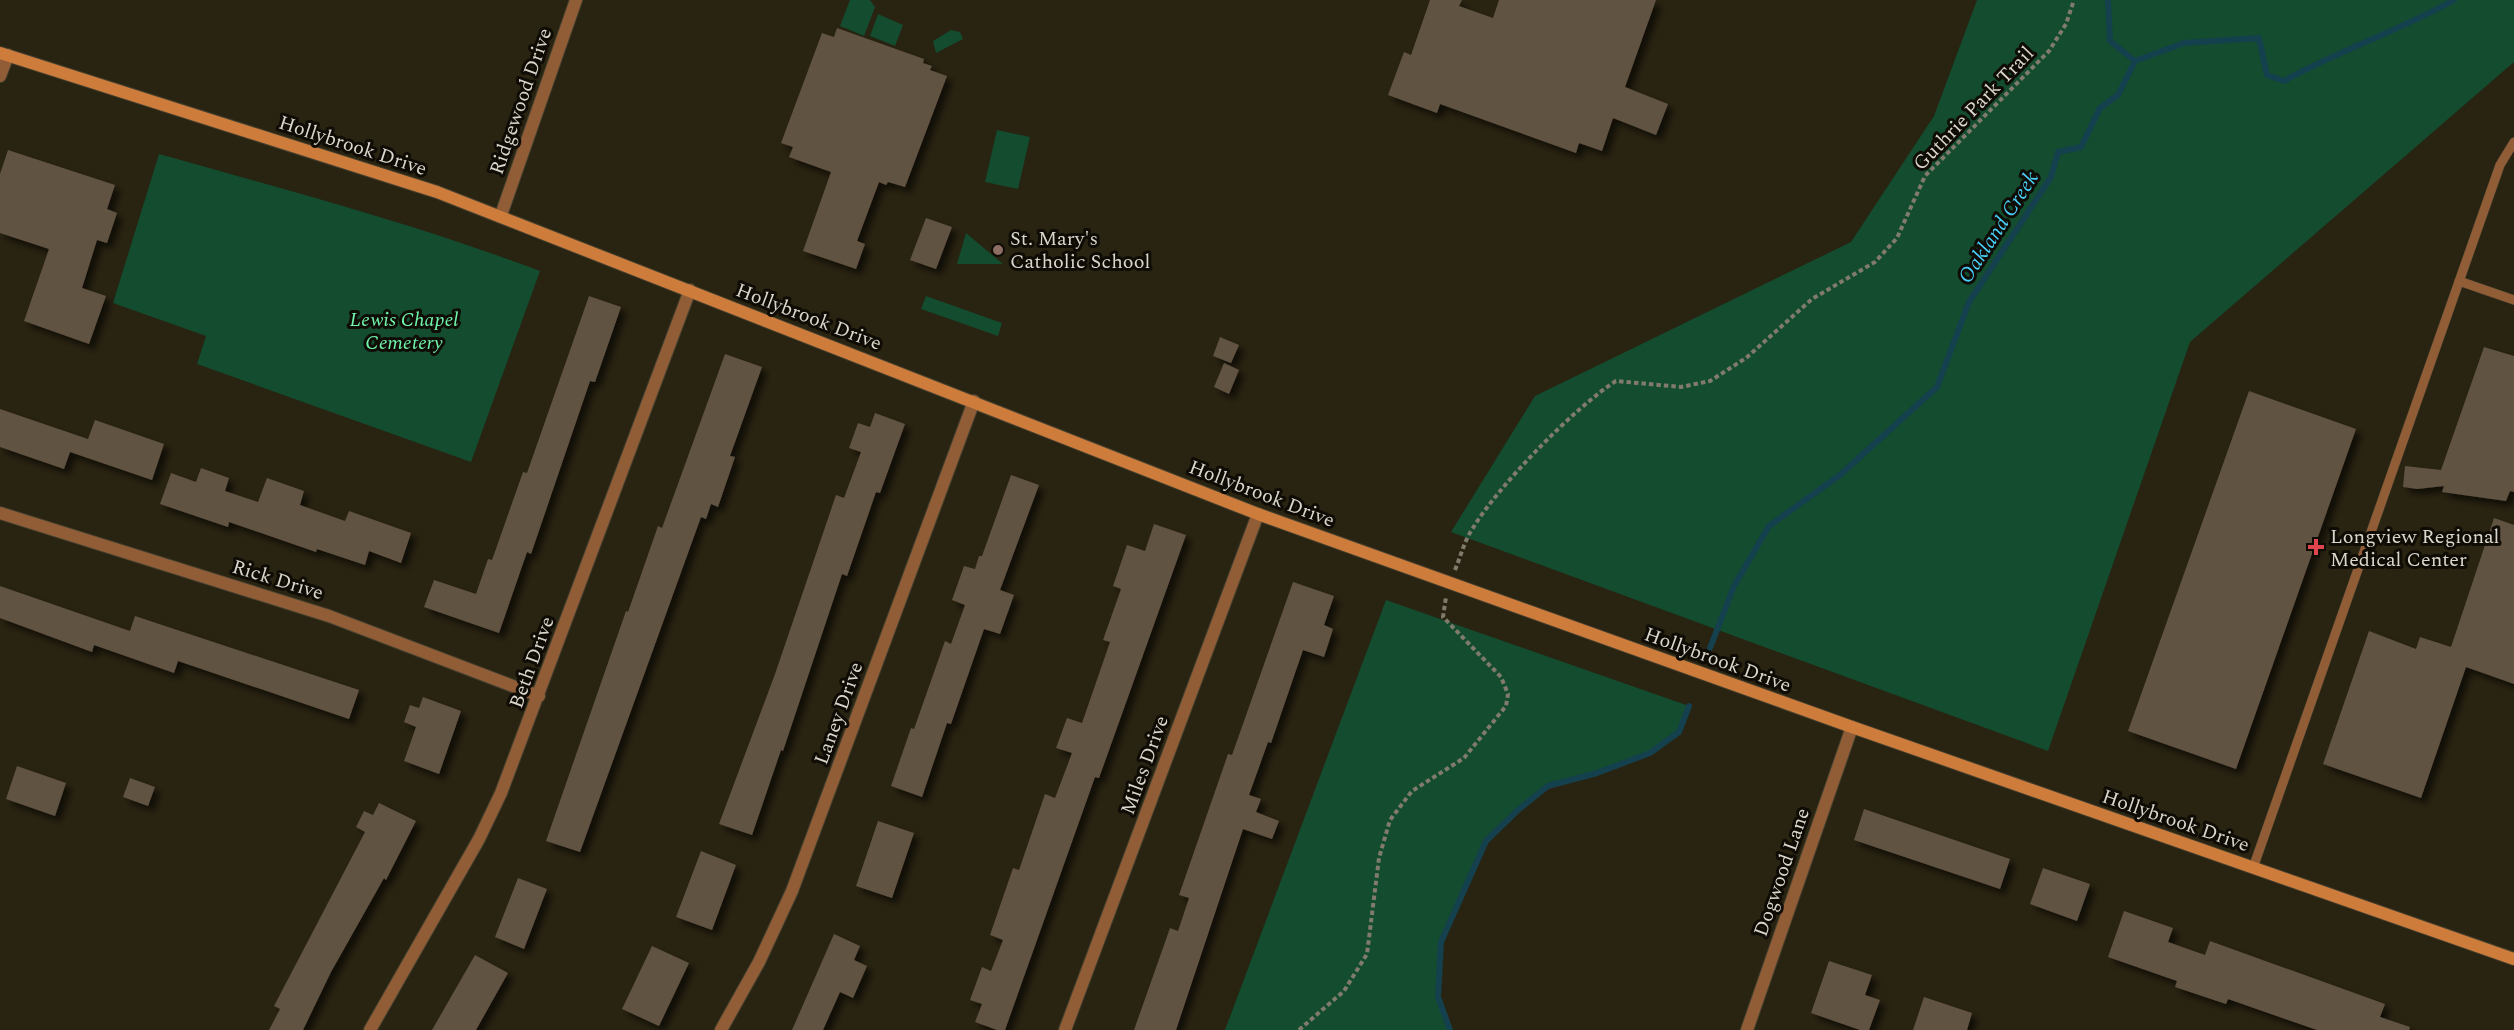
<svg xmlns="http://www.w3.org/2000/svg" width="2514" height="1030" font-family="Spectral,serif">
	<style>
		.green { fill: #134c2f }
		.lines { fill: none; stroke-linecap: round; stroke-linejoin: round }
		.stream { stroke: #15404d; stroke-width: 6 }
		.building { fill: #605242; filter: url(#shadow) }
		.service-casing { stroke: #45402f; stroke-width: 10 }
		.minor-casing { stroke: #45402f; stroke-width: 14 }
		.secondary-casing { stroke: #45402f; stroke-width: 14 }
		.path { stroke: #807b6d; stroke-width: 4; stroke-dasharray: 4.5 3; stroke-linecap: butt }
		.service { stroke: #905d37; stroke-width: 9 }
		.minor { stroke: #905d37; stroke-width: 12 }
		.secondary { stroke: #ce7c3b; stroke-width: 12 }
		.education-dot { fill: #8d6e63; stroke: #0f0c06; stroke-width: 2 }
		.health-dot { fill: #e0444e; stroke: #0f0c06; stroke-width: 2 }
		.labels { text-anchor: middle; stroke-width: 6; stroke-linejoin: round; paint-order: stroke }
		.street-label { font-size: 20px; fill: #dad6cb; stroke: #0f0c06 }
		.poi-label { font-size: 20px; fill: #dad6cb; stroke: #0f0c06; text-anchor: start }
		.park-label { font-size: 20px; font-style: italic; fill: #6ff6ab; stroke: #0f0c06 }
		.water-label { font-size: 21px; font-style: italic; fill: #49d1fa; stroke: #0f0c06 }
	</style>
	<defs>
		<filter id="shadow"><feDropShadow dx="5.5" dy="5.5" stdDeviation="3" flood-color="#0009"/></filter>
	</defs>
	<rect width="100%" height="100%" fill="#292311"/>
	<path class="green" d="M850 0H870L875 7 864 36 840 26Z
		M1977 0H2514V62L2190 342 2048 751 1451 532 1535 396 1851 242 1934 116Z
		M878 14 903 25 895 46 870 36Z
		M951 30 960 32 963 39 936 53 933 41Z
		M997 130 1030 137 1018 189 985 182Z
		M159 154C287 190 415 224 540 271L471 462 197 364 206 336 113 303Z
		M966 233 1003 264H957Z
		M926 296 1002 323 998 336 921 309Z
		M1386 600 1689 706 1679 732 1650 753 1548 786 1486 841 1441 942 1438 997 1450 1030H1225Z"/>
	<g class="lines">
		<path class="stream" d="M2108 0 2110 41 2135 61
			M1710 648 1734 586 1769 526 1840 475 1937 387 1969 302 2051 177 2058 152 2081 147 2100 108 2118 95 2135 61 2184 43 2259 38 2267 75 2284 81C2340 50 2399 31 2454 0
			M1450 1030 1438 997 1441 942 1486 841 1518 810 1548 786 1597 773 1650 753 1679 732 1689 706"/>
	</g>
	<path class="building" d="M1430 0H1462L1459 6 1493 18 1499 0H1656L1625 87 1668 104 1656 135 1613 118 1602 151 1579 143 1576 153 1440 104 1437 113 1388 95 1404 52 1411 55Z
		M837 28 924 59 923 63 932 66 930 70 947 76 905 187 888 182 886 185 879 182 857 241 865 244 856 269 803 251 831 172 789 157 793 147 781 143 822 33 834 37Z
		M8 150 115 185 107 209 117 213 107 243 97 240 82 288 106 296 89 344 24 321 49 249 0 233V174Z
		M926 218 952 227 936 269 910 260Z
		M589 296 621 307 595 382 590 381 531 554 527 552 499 633 424 607 434 580 476 594 488 559 492 560 523 472 527 473Z
		M1220 337 1239 345 1231 363 1213 356Z
		M2484 347 2514 356V492L2510 491 2506 501 2442 492 2444 486 2417 489 2403 487 2405 466 2441 470Z
		M725 354 762 367 730 456 735 457 718 507 711 504 706 519 701 517 580 852 546 841 626 611 628 612 658 526 662 528Z
		M1224 363 1239 370 1229 394 1214 387Z
		M2249 391 2356 429 2236 769 2128 731Z
		M0 409 88 439 95 420 164 444 152 480 70 452 64 469 0 447Z
		M875 413 905 424 880 493 876 492 847 576 842 574 783 751 781 750 752 835 719 824 775 674 836 495 844 498 861 452 849 448 858 423 870 427Z
		M201 468 229 478 225 491 258 502 267 478 304 491 300 505 345 521 349 511 411 533 401 563 369 551 365 565 317 549 316 552 229 522 228 527 160 504 171 473 196 482Z
		M1011 475 1039 485 1000 590 1014 595 1000 634 984 629 951 724 947 723 922 797 891 786 911 728 914 729 945 641 951 644 965 605 952 600 964 566 975 569 979 556H982Z
		M2494 518 2514 525V684L2466 667 2421 798 2323 764 2369 631 2416 649 2420 637 2451 647Z
		M1154 524 1186 535 1099 778 1095 777 1005 1030H997L975 1022 982 1004 970 1000 982 967 991 971 1003 940 990 935 1013 868 1019 870 1045 794 1055 798 1072 753 1056 748 1067 718 1082 723 1110 642 1103 640 1121 589 1113 586 1127 545 1145 551Z
		M1293 582 1334 596 1324 625 1333 629 1324 657 1303 650 1271 743 1268 742 1249 795 1261 799 1256 812 1279 821 1272 839 1243 829 1176 1030H1134L1170 928 1178 931 1189 898 1179 895 1228 754 1232 755Z
		M0 586 130 631 135 616 359 690 349 719 178 661 174 673 94 645 92 652 0 618Z
		M423 697 461 711 439 774 404 761 416 727 404 722 410 705 419 708Z
		M17 766 66 783 55 816 6 799Z
		M130 778 155 787 148 806 123 797Z
		M379 803 416 821 386 880 384 878 331 972 303 1030H269L280 1009 274 1006 365 832 356 827 364 811 373 815Z
		M1864 809 2010 859 2000 889 1854 840Z
		M878 821 914 833 892 898 856 886Z
		M701 851 736 865 712 930 676 917Z
		M2043 868 2090 884 2077 921 2030 904Z
		M518 878 547 889 524 949 495 937Z
		M2124 911 2173 928 2168 942 2205 955 2210 941 2385 1004 2380 1017 2410 1027 2409 1030H2317L2228 999 2226 1004 2175 987 2177 981 2108 957Z
		M834 934 860 946 854 960 867 966 853 998 840 992 823 1030H792Z
		M652 946 689 963 659 1026 622 1009Z
		M475 955 508 973 476 1030H432Z
		M1829 961 1872 975 1865 995 1880 1000 1869 1030H1860L1811 1013Z
		M1924 997 1972 1013 1967 1030H1913Z"/>
	<g class="lines">
		<defs>
			<path id="service" d="M2459 281 2514 300
				M2253 868 2500 165 2514 142"/>
			<path id="minor" d="M0 76 8 55
				M501 215 576 0
				M0 513 329 616 539 696
				M370 1030 479 839 501 793 690 290
				M721 1030 759 962 792 891 974 401
				M1065 1030 1258 514
				M1747 1030 1852 727"/>
			<path id="secondary" d="M0 53 437 192 1258 514 1852 727 2514 959"/>
		</defs>
		<use href="#service" class="service-casing"/>
		<use href="#minor" class="minor-casing"/>
		<use href="#secondary" class="secondary-casing"/>
		<path class="path" d="M1455 570C1461 556 1464 541 1473 528 1498 486 1575 407 1616 381L1681 387 1710 381 1746 358 1812 299 1875 262 1897 238 1925 176 2049 51 2066 24 2074 0
			M1299 1030 1344 991 1367 954 1379 858 1390 820 1412 791 1464 758 1506 706 1508 694 1501 677 1443 617 1446 597"/>
		<use href="#service" class="service"/>
		<use href="#minor" class="minor"/>
		<use href="#secondary" class="secondary"/>
	</g>
	<circle class="education-dot" cx="998" cy="250" r="6"/>
	<path class="health-dot" d="M2313 538h6v6h6v6h-6v6h-6v-6h-6v-6h6z"/>
	<g class="labels">
		<g class="street-label">
			<text transform="translate(520 101) rotate(-71)" y="7">Ridgewood Drive</text>
			<text transform="translate(1973 108) rotate(-46)" y="7">Guthrie Park Trail</text>
			<text transform="translate(353 145) rotate(18)" y="7">Hollybrook Drive</text>
			<text transform="translate(809 316) rotate(21)" y="7">Hollybrook Drive</text>
			<text transform="translate(1262 493) rotate(21)" y="7">Hollybrook Drive</text>
			<text transform="translate(278 579) rotate(17)" y="7">Rick Drive</text>
			<text transform="translate(1718 659) rotate(20)" y="7">Hollybrook Drive</text>
			<text transform="translate(531 662) rotate(-70)" y="7">Beth Drive</text>
			<text transform="translate(838 713) rotate(-70)" y="7">Laney Drive</text>
			<text transform="translate(1144 765) rotate(-70)" y="7">Miles Drive</text>
			<text transform="translate(2176 820) rotate(19)" y="7">Hollybrook Drive</text>
			<text transform="translate(1781 872) rotate(-71)" y="7">Dogwood Lane</text>
		</g>
		<g class="poi-label">
			<text x="1010" y="245">St. Mary's<tspan x="1010" dy="23">Catholic School</tspan></text>
			<text x="2330" y="543">Longview Regional<tspan x="2330" dy="23">Medical Center</tspan></text>
		</g>
		<g class="park-label">
			<text x="404" y="326">Lewis Chapel<tspan x="404" dy="23">Cemetery</tspan></text>
		</g>
		<g class="water-label">
			<text transform="translate(1998 227) rotate(-57)" y="7">Oakland Creek</text>
		</g>
	</g>
</svg>
